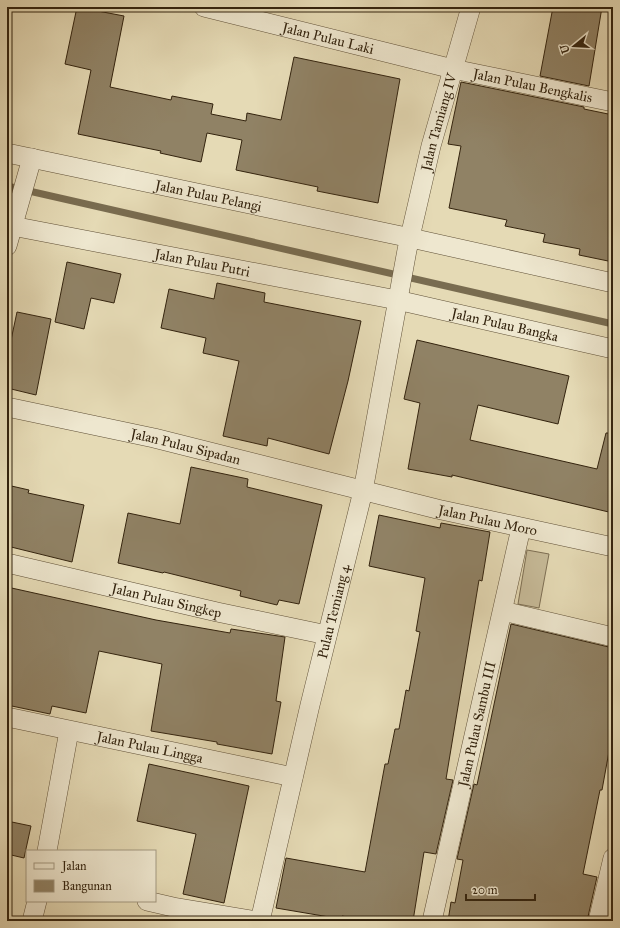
<svg xmlns="http://www.w3.org/2000/svg" width="620" height="928" font-family="'IM FELL Great Primer',serif">
	<style>
		.green { fill: #c7bb99; stroke: #7d6f54 }
		.lines { fill: none; stroke-linecap: round; stroke-linejoin: round }
		.stream { stroke: #796c50; stroke-width: 7 }
		.building { fill: #908265; stroke: #33230e }
		.street-casing { stroke: #605138; stroke-width: 20 }
		.street { stroke: #eee7cf; stroke-width: 19 }
		.labels { text-anchor: middle; stroke-width: 3.5; stroke-linejoin: round; paint-order: stroke }
		.street-label { font-size: 14px; fill: #33230e; stroke: #eee7cf }
	</style>
	<rect width="100%" height="100%" fill="#e5dab5"/>
	<filter id="stains"><feTurbulence type="fractalNoise" baseFrequency=".005" numOctaves="4"/><feColorMatrix values="0 0 0 0 .2 0 0 0 0 .09 0 0 0 0 .02 0 0 0 .5 -.17"/></filter>
	<radialGradient id="worn" r=".72"><stop offset=".6" stop-color="#630" stop-opacity="0"/><stop offset="1" stop-color="#630" stop-opacity=".3"/></radialGradient>
	<path class="green" d="M527 550 549 554 539 608 518 604Z"/>
	<g class="lines">
		<path class="stream" d="M7 186 613 324"/>
	</g>
	<path class="building" d="M77 7 124 16 110 87 171 100 172 96 213 104 211 114 246 121 247 113 281 120 294 57 400 79 378 203 317 191 318 187 236 170 242 140 207 133 201 162 160 153 161 151 78 134 91 70 65 64Z
		M553 7H602L589 86 540 76Z
		M461 82 584 107V109L613 115V262L579 255 580 249 543 242 545 234 505 226 507 220 449 208 461 146 448 144Z
		M67 262 121 274 114 303 91 298 84 329 55 322Z
		M217 283 265 293 264 302 361 321 348 381 329 454 268 438 267 446 223 436 239 361 203 353 206 338 161 328 169 289 214 299Z
		M17 312 51 319 36 395 7 388V359Z
		M417 340 569 376 558 424 478 405 470 440 597 469 606 433H613V513L452 475V477L408 469 420 403 404 399Z
		M191 467 248 479 247 487 322 505 299 604 279 600 277 605 240 596 241 591 164 572 163 573 118 563 128 513 180 524Z
		M7 485 29 490 28 493 84 505 72 562 7 546Z
		M379 515 440 528 441 523 490 532 482 581 479 580 446 779 453 780 436 854 424 852 413 921H370L342 916 341 919 276 908 286 858 365 872 385 764H388L395 729H399L406 690 409 691 420 632 416 631 425 578 369 566Z
		M7 587 156 620 230 633 231 629 285 637 276 701 281 702 272 754 217 744V742L151 731 162 664 99 651 86 713 52 706 50 714 7 705Z
		M511 624 613 648V746H610L602 790H600L583 874 597 877 587 921H448L451 902 455 903 463 860 457 859 474 784 477 785Z
		M149 764 249 786 224 903 183 894 196 834 137 821Z
		M7 821 31 826 24 858 7 854Z"/>
	<g class="lines">
		<defs>
			<g id="street">
				<path id="s1" d="M204 7 453 69 613 102"/>
				<path id="s2" d="M7 153 411 238 613 283"/>
				<path id="s3" d="M7 225 397 300 613 349"/>
				<path d="M7 246 32 158"/>
				<path id="s4" d="M7 407 154 438 437 509 613 547"/>
				<path id="s5" d="M7 563 217 612 327 635"/>
				<path d="M503 611 613 637"/>
				<path id="s6" d="M7 717 293 777"/>
				<path d="M47 851 69 731"/>
				<path d="M147 901 173 907 256 921"/>
				<path d="M32 921 37 901"/>
				<path id="s7" d="M260 921 310 705 363 491 407 250 431 146 471 7"/>
				<path id="s8" d="M432 921 521 528"/>
				<path d="M598 921 613 858"/>
			</g>
		</defs>
		<use href="#street" class="street-casing"/>
		<use href="#street" class="street"/>
	</g>
	<g class="labels">
		<g class="street-label">
			<text dy="5" stroke="none"><textPath href="#s1" startOffset="128">Jalan Pulau Laki</textPath></text>
			<text dy="5" stroke="none"><textPath href="#s1" startOffset="338">Jalan Pulau Bengkalis</textPath></text>
			<text dy="5" stroke="none"><textPath href="#s7" startOffset="819">Jalan Tamiang IV</textPath></text>
			<text dy="5" stroke="none"><textPath href="#s2" startOffset="206">Jalan Pulau Pelangi</textPath></text>
			<text dy="5" stroke="none"><textPath href="#s3" startOffset="199">Jalan Pulau Putri</textPath></text>
			<text dy="5" stroke="none"><textPath href="#s3" startOffset="508">Jalan Pulau Bangka</textPath></text>
			<text dy="5" stroke="none"><textPath href="#s4" startOffset="183">Jalan Pulau Sipadan</textPath></text>
			<text dy="5" stroke="none"><textPath href="#s4" startOffset="494">Jalan Pulau Moro</textPath></text>
			<text dy="5" stroke="none"><textPath href="#s5" startOffset="164">Jalan Pulau Singkep</textPath></text>
			<text dy="5" stroke="none"><textPath href="#s7" startOffset="318">Pulau Temiang 4</textPath></text>
			<text dy="5" stroke="none"><textPath href="#s8" startOffset="202">Jalan Pulau Sambu III</textPath></text>
			<text dy="5" stroke="none"><textPath href="#s6" startOffset="146">Jalan Pulau Lingga</textPath></text>
		</g>
	</g>
	<rect width="620" height="928" fill="none" stroke="#e5dab5" stroke-width="24"/>
	<rect x="8" y="8" width="604" height="912" fill="none" stroke="#33230e" stroke-width="2"/>
	<rect x="12" y="12" width="596" height="904" fill="none" stroke="#33230e"/>
	<rect x="26" y="850" width="130" height="52" fill="#eee7cf" stroke="#a39982"/>
	<rect x="34" y="863" width="20" height="6" fill="#eee7cf" stroke="#a39982"/>
	<text x="62" y="870" font-size="12" fill="#33230e">Jalan</text>
	<rect x="34" y="880" width="20" height="12" fill="#908265" stroke="#a39982"/>
	<text x="62" y="890" font-size="12" fill="#33230e">Bangunan</text>
	<g transform="translate(574 46) rotate(252)" stroke="#eee7cf" stroke-width="3" paint-order="stroke">
	<path d="M0-3L7 15L0 10L-7 15Z" fill="#33230e"/>
	<text y="-6" font-size="11" font-weight="bold" text-anchor="middle" fill="#33230e">U</text>
	</g>
	<path d="M466 894v6h69v-6" fill="none" stroke="#33230e" stroke-width="2"/>
	<text x="472" y="894" font-size="12" fill="#33230e" stroke="#eee7cf" stroke-width="3" paint-order="stroke">20 m</text>
	<rect width="100%" height="100%" filter="url(#stains)"/>
	<rect width="100%" height="100%" fill="url(#worn)"/>
</svg>
